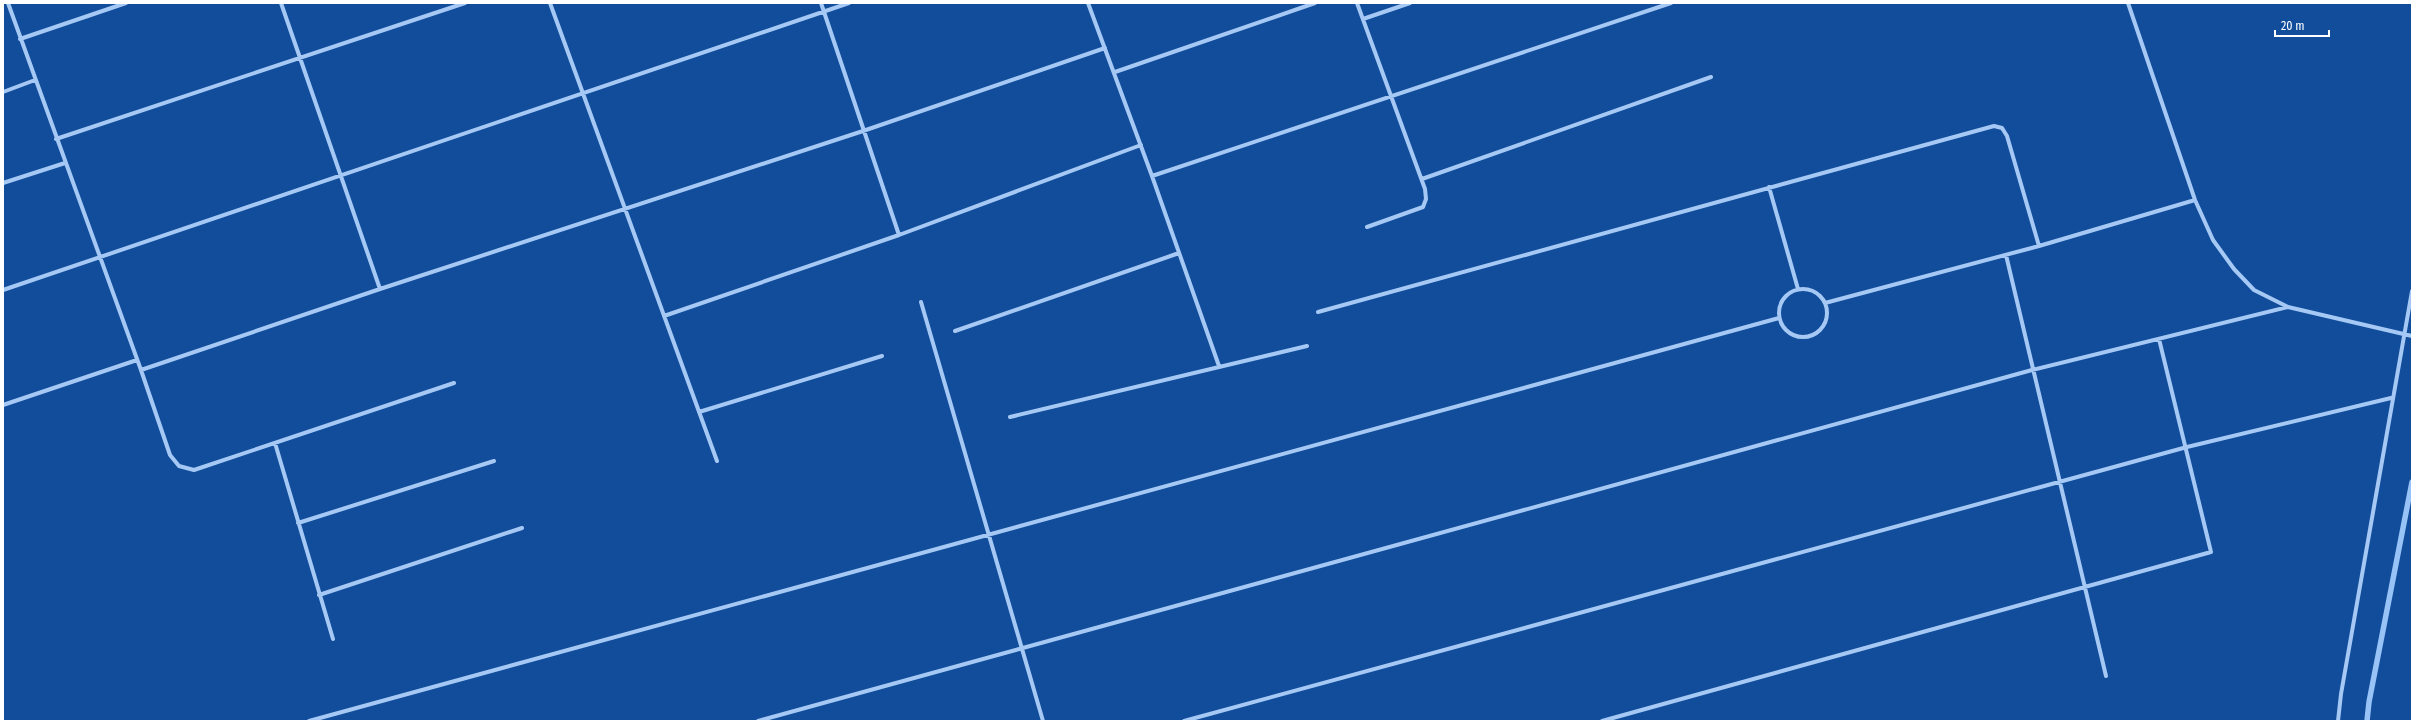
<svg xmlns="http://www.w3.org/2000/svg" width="2415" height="724" font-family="'Fira Sans Condensed',sans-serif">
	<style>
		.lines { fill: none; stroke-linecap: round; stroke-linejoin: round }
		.stream { stroke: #97c3f7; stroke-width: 5.5 }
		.street { stroke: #a5c9f4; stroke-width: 4 }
	</style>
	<rect width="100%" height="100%" fill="#124d9b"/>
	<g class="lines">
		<path class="stream" d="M2367 721 2369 702 2412 482"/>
		<path class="street" d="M8 3 141 370 380 289
			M281 3 380 289 863 131 1105 48
			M550 3 717 461
			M821 3 899 235
			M1088 3 1152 176 1671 3
			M1357 3 1425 189 1426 199 1423 207 1367 227
			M2128 3 2195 200 2213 240 2234 269 2254 290 2288 307 2412 336
			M1363 19 1410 3
			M20 39 126 3
			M1115 72 1315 3
			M3 92 35 80
			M56 139 465 3
			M1152 176 1219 366
			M1422 179 1711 77
			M3 183 65 163
			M1769 187 1798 289
			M2006 255 2106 676
			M1779 313a24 24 0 1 1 48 0a24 24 0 1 1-48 0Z
			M3 290 849 3
			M921 302 1043 721
			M1825 303 2039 246 2195 200
			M1318 312 1994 126 2002 128 2007 136 2039 246
			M664 316 899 235 1141 145
			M955 331 1179 253
			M141 370 170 455 179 466 194 470 454 383
			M3 405 137 360
			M699 412 882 356
			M1010 417 1307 346
			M275 443 333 639
			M298 523 494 461
			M319 595 522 528
			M309 721 1779 318
			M758 721 2032 370 2288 307
			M1184 721 2187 447 2391 398
			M1602 721 2211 552 2159 339
			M2338 721 2341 694 2412 291"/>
	</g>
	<rect width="2415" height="724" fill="none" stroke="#ffffff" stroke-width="8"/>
	<path d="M2275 30v6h54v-6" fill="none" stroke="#ffffff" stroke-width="2"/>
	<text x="2281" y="30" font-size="12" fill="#ffffff" stroke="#124d9b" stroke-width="3" paint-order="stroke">20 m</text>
</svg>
